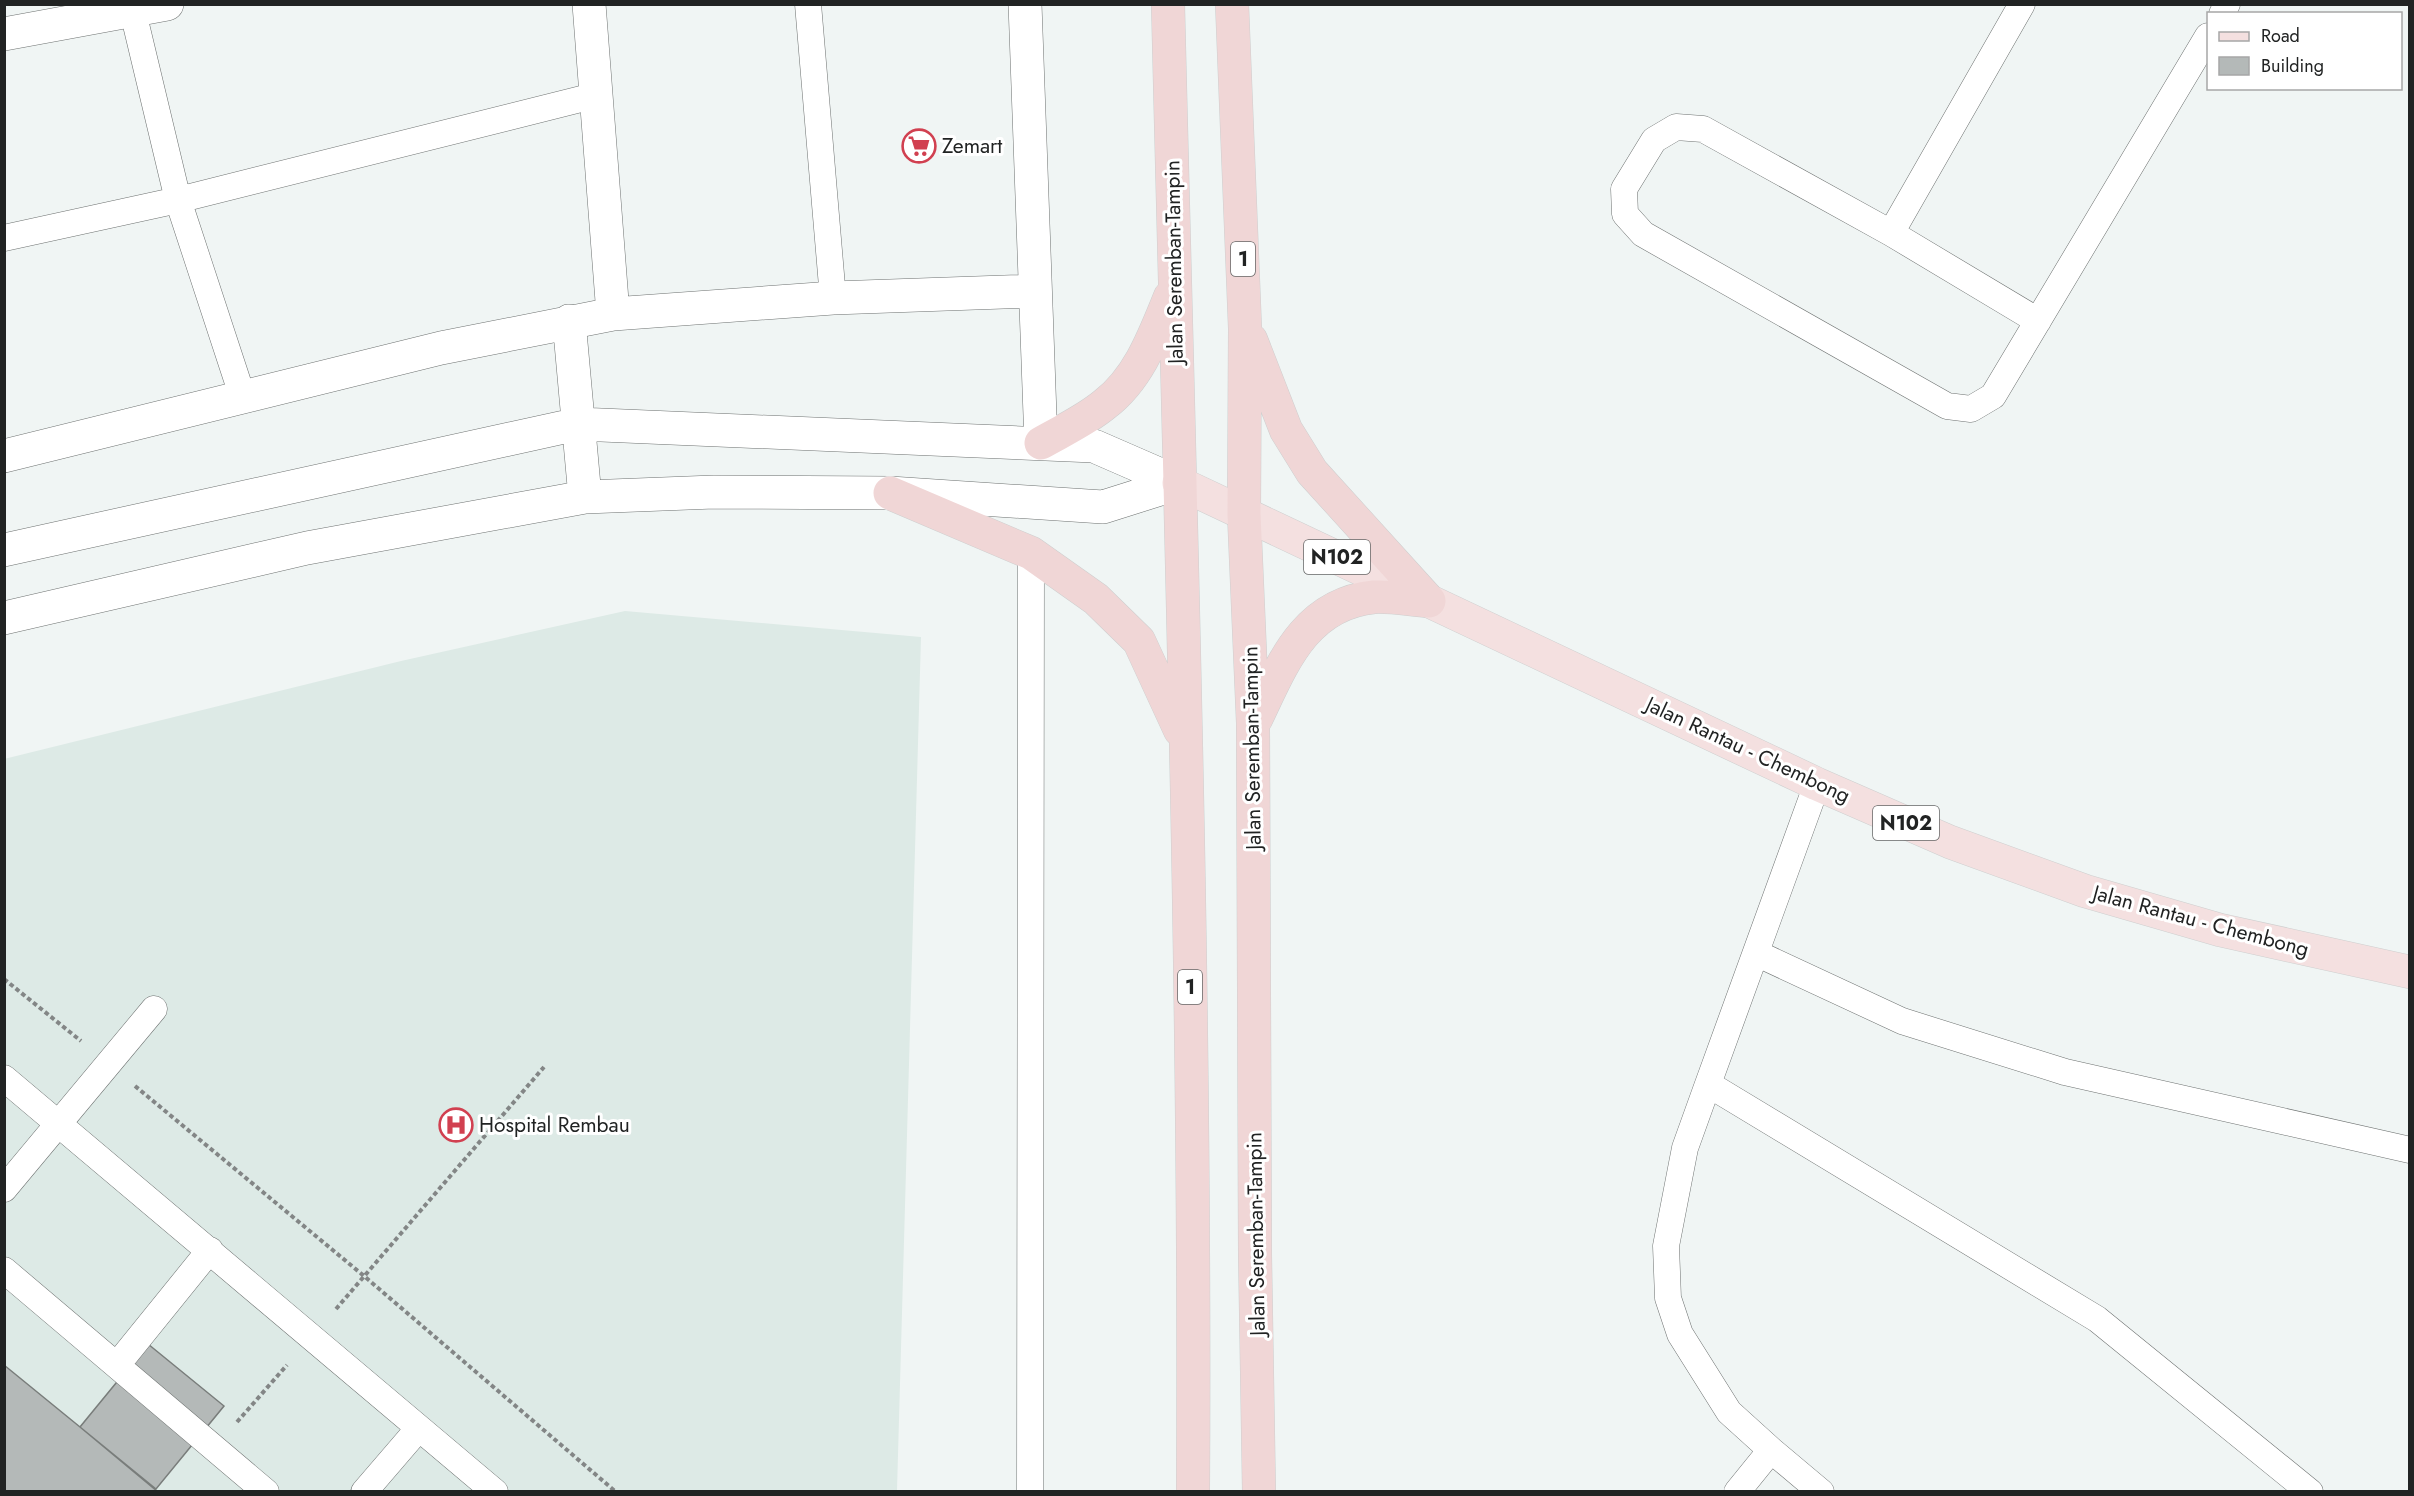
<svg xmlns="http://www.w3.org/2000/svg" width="2414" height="1496" font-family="Jost,sans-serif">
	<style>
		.built { fill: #ddeae6 }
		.building { fill: #b4b9b8; stroke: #797d7b; stroke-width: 1.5 }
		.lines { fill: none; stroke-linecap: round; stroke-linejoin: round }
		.service-casing { stroke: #6e7271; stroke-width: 27 }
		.minor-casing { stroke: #6e7271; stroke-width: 34 }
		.primary-casing { stroke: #cecfcf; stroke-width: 34 }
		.trunk-casing { stroke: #cecfcf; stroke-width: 34 }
		.path { stroke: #838686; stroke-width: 4; stroke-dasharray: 4.5 3; stroke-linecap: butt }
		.service { stroke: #fff; stroke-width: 26 }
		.minor { stroke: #fff; stroke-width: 33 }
		.primary { stroke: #f4e0e0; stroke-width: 33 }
		.trunk { stroke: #f0d6d6; stroke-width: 33 }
		.labels { text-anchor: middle; stroke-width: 6; stroke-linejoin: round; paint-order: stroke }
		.shield { fill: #fff; stroke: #646565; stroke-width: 1.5 }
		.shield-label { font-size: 20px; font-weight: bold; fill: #212323 }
		.poi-label { font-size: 21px; fill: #212323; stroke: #fff; text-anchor: start }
		.street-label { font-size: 21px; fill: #212323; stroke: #fff }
	</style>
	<rect width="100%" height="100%" fill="#f0f5f4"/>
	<path class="built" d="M625 611 921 637 897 1491H5L4 759 401 661Z"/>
	<path class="building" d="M148 1344 224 1406 156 1489 80 1427Z
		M4 1365 80 1427 158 1492H4Z"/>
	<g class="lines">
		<defs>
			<path id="service" d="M808 4 833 298
				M133 12 178 200 243 398
				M2222 14 2227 4
				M1891 233 2022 4
				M4 238 178 200 597 95
				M2038 321 1891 233 1703 129 1676 127 1654 140 1624 189 1625 214 1643 234 1947 406 1971 409 1993 396 2208 36
				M1817 784 1708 1084 2097 1319 2310 1492
				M1758 954 1902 1021 2065 1072 2410 1150
				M4 1078 495 1492
				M1708 1084 1685 1148 1666 1246 1668 1298 1680 1334 1729 1412 1771 1450 1737 1492
				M4 1189 154 1009
				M4 1270 266 1492
				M117 1365 210 1250
				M1771 1450 1821 1492
				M364 1492 419 1428
				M1030 1492 1031 553"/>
			<path id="minor" d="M589 4 613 314
				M1025 4 1041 443
				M4 34 167 4
				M569 321 585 497
				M4 456 441 348 613 314 833 298 1035 291
				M4 550 578 424 1094 446 1179 483
				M4 618 307 548 585 497 714 492 890 493 1103 507 1179 483"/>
			<path id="primary" d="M1179 483 1817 784 1950 842 2085 891 2220 930 2410 972"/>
			<path id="trunk" d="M1168 4C1180 500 1196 996 1193 1492
				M1232 4 1245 328 1244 514 1253 723 1255 1254 1259 1492
				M1251 340 1286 430 1312 472 1429 601
				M1041 443C1062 431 1086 420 1105 404 1139 378 1154 336 1170 297
				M890 493 1031 553 1096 599 1139 641 1180 730
				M1256 719C1282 665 1304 604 1374 597 1392 596 1412 600 1429 601"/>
		</defs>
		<use href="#service" class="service-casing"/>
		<use href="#minor" class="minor-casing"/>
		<use href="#primary" class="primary-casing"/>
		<use href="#trunk" class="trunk-casing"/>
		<path class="path" d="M4 979 81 1041
			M135 1086 364 1276 616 1492
			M336 1309 544 1067
			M237 1422 287 1365"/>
		<use href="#service" class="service"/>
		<use href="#minor" class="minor"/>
		<use href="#primary" class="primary"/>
		<use href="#trunk" class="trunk"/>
	</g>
	<defs>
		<symbol id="supermarket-ring" viewBox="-11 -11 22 22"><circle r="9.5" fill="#fff" stroke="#d14050" stroke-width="1.5"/><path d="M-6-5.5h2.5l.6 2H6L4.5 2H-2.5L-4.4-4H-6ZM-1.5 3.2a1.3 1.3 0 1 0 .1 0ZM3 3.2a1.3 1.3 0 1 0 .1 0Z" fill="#d14050"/></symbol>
		<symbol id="hospital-ring" viewBox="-11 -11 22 22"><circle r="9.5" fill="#fff" stroke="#d14050" stroke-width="1.5"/><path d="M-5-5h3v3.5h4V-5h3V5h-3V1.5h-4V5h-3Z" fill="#d14050"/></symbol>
	</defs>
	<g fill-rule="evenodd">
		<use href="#supermarket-ring" x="900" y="127" width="38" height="38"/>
		<use href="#hospital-ring" x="437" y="1106" width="38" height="38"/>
	</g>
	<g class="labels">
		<g class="shield">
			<rect x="1231" y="242" width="24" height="34" rx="4.5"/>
			<rect x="1304" y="540" width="66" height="34" rx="4.5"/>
			<rect x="1873" y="806" width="66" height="34" rx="4.5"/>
			<rect x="1178" y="970" width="24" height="34" rx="4.5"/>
		</g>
		<g class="shield-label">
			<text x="1243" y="266">1</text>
			<text x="1337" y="564">N102</text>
			<text x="1906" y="830">N102</text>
			<text x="1190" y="994">1</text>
		</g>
		<g class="poi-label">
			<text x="942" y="153">Zemart</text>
			<text x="479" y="1132">Hospital Rembau</text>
		</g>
		<g class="street-label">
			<text transform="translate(1174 262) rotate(-91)" y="7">Jalan Seremban-Tampin</text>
			<text transform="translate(1252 748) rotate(-91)" y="7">Jalan Seremban-Tampin</text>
			<text transform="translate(1748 750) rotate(25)" y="7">Jalan Rantau - Chembong</text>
			<text transform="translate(2201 921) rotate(15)" y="7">Jalan Rantau - Chembong</text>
			<text transform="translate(1256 1234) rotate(-91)" y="7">Jalan Seremban-Tampin</text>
		</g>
	</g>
	<rect width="2414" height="1496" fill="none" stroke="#212323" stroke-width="12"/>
	<rect x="2207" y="12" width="195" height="78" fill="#ffffff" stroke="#a6a7a7" stroke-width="1.5"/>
	<rect x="2219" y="32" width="30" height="9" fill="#f4e0e0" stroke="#a6a7a7" stroke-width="1.5"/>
	<text x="2261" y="42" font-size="18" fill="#212323">Road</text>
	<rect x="2219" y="57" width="30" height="18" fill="#b4b9b8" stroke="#a6a7a7" stroke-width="1.5"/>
	<text x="2261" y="72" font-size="18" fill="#212323">Building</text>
</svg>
